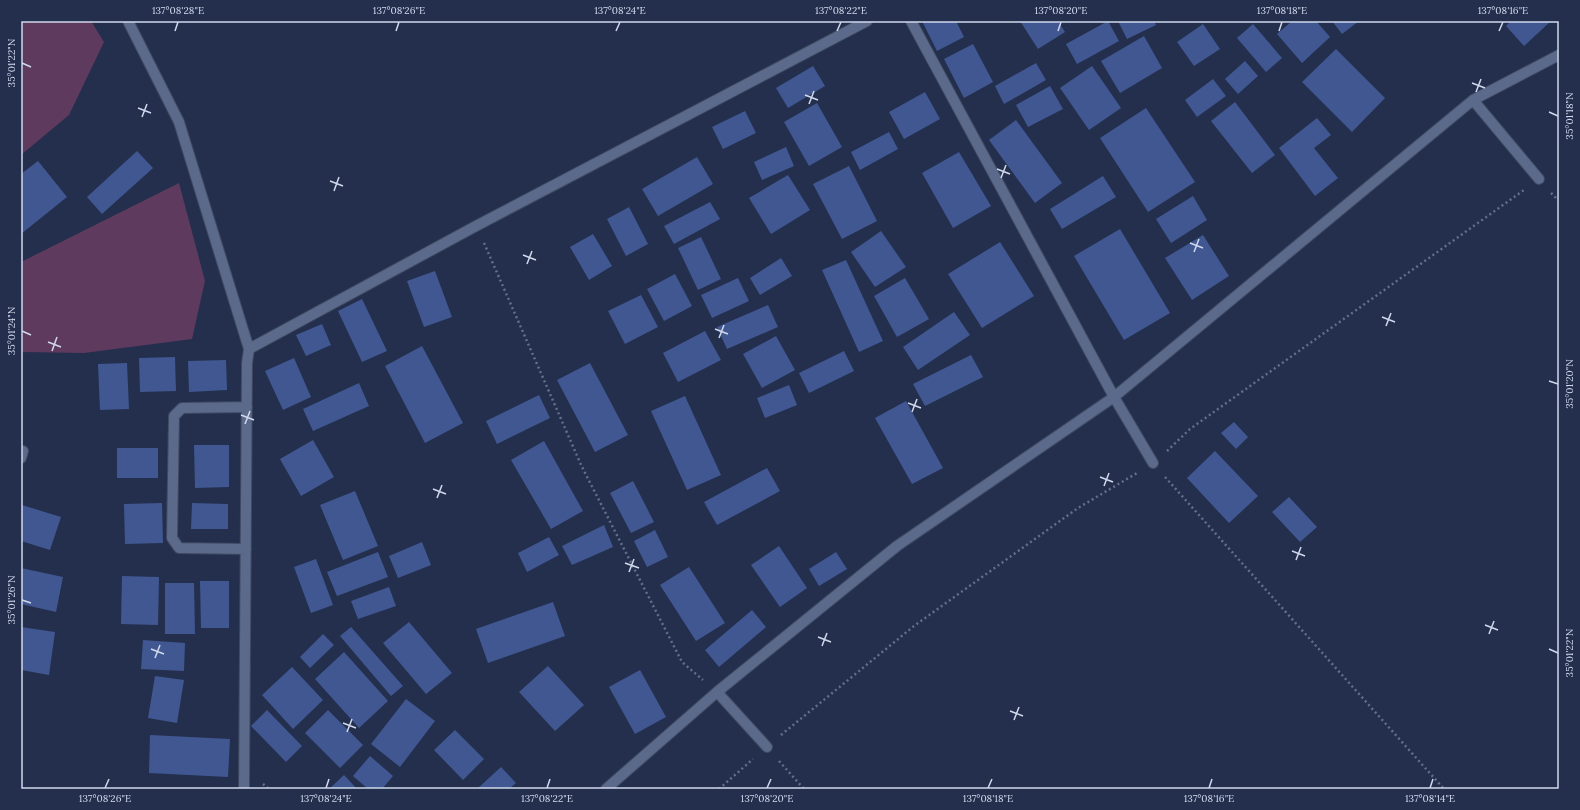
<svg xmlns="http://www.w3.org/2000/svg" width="1580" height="810" font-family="Lora,serif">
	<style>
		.green { fill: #5e3a5f }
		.building { fill: #405792 }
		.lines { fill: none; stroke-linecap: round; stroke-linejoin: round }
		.minor-casing { stroke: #3f4962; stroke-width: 12 }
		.path { stroke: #646f89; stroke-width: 2.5; stroke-dasharray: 2 3; stroke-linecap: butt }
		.minor { stroke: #5b698a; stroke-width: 10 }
		.ticks { fill: none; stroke: #d0d9ec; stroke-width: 1.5 }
		.neatline { fill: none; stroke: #d0d9ec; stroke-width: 1.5 }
		.ticks-label { font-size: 10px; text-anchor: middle; fill: #d0d9ec }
	</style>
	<rect width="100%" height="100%" fill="#232f4d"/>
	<path class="green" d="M21 21H91L104 42 69 115 21 155Z
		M179 183 205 281 192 339 84 353 21 352V262Z"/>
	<path class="building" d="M922 21H956L964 37 937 51Z
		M1020 21H1058L1065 32 1038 49Z
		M1108 21 1119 41 1077 64 1066 44Z
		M1118 21H1154L1156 25 1127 39Z
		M1292 21H1316L1330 37 1302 63 1277 34Z
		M1332 21H1359L1342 34Z
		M1511 21H1551L1524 46 1506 26Z
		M1203 24 1220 49 1194 66 1177 42Z
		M1253 24 1282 58 1266 72 1237 38Z
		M1144 36 1162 68 1120 93 1101 61Z
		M973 44 993 82 964 98 944 59Z
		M1336 49 1385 98 1352 132 1302 82Z
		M1245 61 1258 76 1238 94 1225 79Z
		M1036 63 1046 80 1004 104 995 86Z
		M813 66 825 86 788 108 776 88Z
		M1092 66 1121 108 1089 130 1060 88Z
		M1213 79 1226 96 1197 117 1185 100Z
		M1050 86 1063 109 1028 127 1016 105Z
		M925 92 940 119 904 139 889 112Z
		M1235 102 1275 155 1252 173 1211 121Z
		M817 103 842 147 809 166 784 122Z
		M1146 108 1195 182 1148 212 1100 138Z
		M745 111 756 133 723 149 712 127Z
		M1317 118 1331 135 1314 148 1338 178 1315 196 1279 148Z
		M1016 120 1062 183 1035 203 989 140Z
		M889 132 898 149 860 170 851 152Z
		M786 147 794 166 762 180 754 162Z
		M137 151 153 168 102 214 87 197Z
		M959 152 991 206 953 228 922 173Z
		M697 157 713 184 658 216 642 189Z
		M38 161 67 197 21 234V174Z
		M849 166 877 221 842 239 813 184Z
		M788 175 810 210 771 234 749 198Z
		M1103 176 1116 197 1062 229 1050 209Z
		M1193 196 1207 220 1171 243 1156 219Z
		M710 202 720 219 674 244 664 226Z
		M629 207 648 244 626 256 607 219Z
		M1120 229 1170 313 1124 340 1074 256Z
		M881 231 906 267 875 287 851 252Z
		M593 234 612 266 589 280 570 247Z
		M1203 235 1229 276 1192 300 1165 258Z
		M701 237 721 279 698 290 678 248Z
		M1000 242 1034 296 982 328 948 274Z
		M781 258 792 276 760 295 750 278Z
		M846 260 883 341 859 352 822 270Z
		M435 271 452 317 424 327 407 281Z
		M675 274 692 306 664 321 647 289Z
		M738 278 749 301 712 318 701 295Z
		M905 278 929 319 897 337 874 296Z
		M641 295 658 327 625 344 608 311Z
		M362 299 387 351 362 362 338 311Z
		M768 305 778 327 727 349 717 327Z
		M954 312 970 335 918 370 903 347Z
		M322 324 331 345 306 356 296 335Z
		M705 331 721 360 678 382 663 353Z
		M776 336 795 370 762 388 743 354Z
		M422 346 463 423 425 443 385 366Z
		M844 351 854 371 809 393 799 373Z
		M971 355 983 377 925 406 913 384Z
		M175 357 176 391 140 392 139 358Z
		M294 358 311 397 283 410 265 371Z
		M226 360 227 390 189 392 188 361Z
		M127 363 129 409 100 410 98 364Z
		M590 363 628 435 595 452 557 380Z
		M359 383 369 406 313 431 303 409Z
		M789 385 797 405 765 418 757 398Z
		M539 395 550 418 497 444 486 421Z
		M685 396 721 475 687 490 651 411Z
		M906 401 943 468 912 484 875 418Z
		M1234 422 1248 437 1236 449 1221 433Z
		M313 440 334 477 301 496 280 459Z
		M544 441 583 511 551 529 511 460Z
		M194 445H229V487L195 488Z
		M117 448H158V478H117Z
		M1215 451 1258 496 1229 523 1187 478Z
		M767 468 780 491 717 525 704 502Z
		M633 481 654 522 631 533 610 493Z
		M355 491 378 546 343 560 320 505Z
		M1289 497 1317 527 1300 542 1272 512Z
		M162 503 163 543 125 544 124 504Z
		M192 503 228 504V529H191Z
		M22 505 61 517 50 550 21 541V510Z
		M604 525 613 547 572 565 562 546Z
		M655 530 668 557 647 567 634 541Z
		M549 537 559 555 527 572 518 553Z
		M422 542 431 565 398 578 389 556Z
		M779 546 807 588 780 607 751 565Z
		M378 552 388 577 337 596 327 572Z
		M836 552 847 569 819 586 809 569Z
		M316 559 333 605 311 613 294 567Z
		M689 567 725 623 696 641 660 585Z
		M21 568 63 577 56 612 21 604Z
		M122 576 159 577 158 625 121 624Z
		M200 581H229V628H201Z
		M165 583H194L195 634H165Z
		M389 587 396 606 358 619 351 601Z
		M553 602 565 636 488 663 476 629Z
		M752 610 766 627 719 667 705 650Z
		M409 622 452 673 426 694 383 643Z
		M21 627 55 632 49 675 21 670Z
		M351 627 403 686 391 696 340 636Z
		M323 634 334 645 310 668 300 657Z
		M143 640 185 643 184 671 141 669Z
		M344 652 388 701 359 728 315 679Z
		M548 666 584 705 555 731 519 692Z
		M292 667 323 700 293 729 262 695Z
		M640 670 666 717 635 734 609 687Z
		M155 676 184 680 177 723 148 718Z
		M406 699 435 721 400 767 371 744Z
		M267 710 302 746 286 762 251 726Z
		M328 710 363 745 340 768 305 733Z
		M455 730 484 759 463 780 434 750Z
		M150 735 230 739 228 777 149 773Z
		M370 756 393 776 382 789H368L353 776Z
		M501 767 516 783 509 789H477Z
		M344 775 357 789H329Z"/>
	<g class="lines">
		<defs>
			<path id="minor" d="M128 21 179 122 249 349 247 363 244 789
				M911 21 1114 397 1153 463
				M1473 100 1539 179
				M249 349 476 226 867 21
				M21 458 23 451
				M246 549 179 548 172 538 174 416 182 408 247 407
				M717 692 767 747
				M606 789 717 692 897 546 1114 397 1473 100 1559 55"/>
		</defs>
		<use href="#minor" class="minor-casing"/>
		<path class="path" d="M1551 193 1559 201
			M484 243 582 467 682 662 703 680
			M1167 451 1190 429 1524 190
			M1165 477 1444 789
			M781 735 914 626 1078 508 1137 473
			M779 761 804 789
			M263 784 269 789
			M719 789 753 759"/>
		<use href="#minor" class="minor"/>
	</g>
	<path class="ticks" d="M175 31 178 22M396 31 399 22M616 31 620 22M837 31 841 22M1058 31 1061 22M1279 31 1282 22M1499 31 1503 22M22 63 31 67M1472 83 1485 88M1476 92 1481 79M805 95 818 100M809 104 814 91M138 108 151 113M1549 112 1558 116M142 117 147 104M997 169 1010 174M1001 178 1006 165M330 181 343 186M334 191 339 177M1190 243 1203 248M1194 252 1199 239M523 255 536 260M527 264 532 251M1382 317 1395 322M1386 326 1391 313M715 329 728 334M22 331 31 335M719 338 724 325M48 342 61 347M52 351 57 337M1549 381 1558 384M908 403 921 408M912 412 917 399M241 415 254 420M245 424 250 411M1100 477 1113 482M1104 486 1109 473M433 489 446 494M437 498 442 485M1292 551 1305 556M1296 560 1301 547M625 563 639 568M629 572 634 559M22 600 31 603M1485 625 1498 630M1489 634 1494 621M818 637 831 642M822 646 827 633M151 649 164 654M1549 649 1558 653M155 658 160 645M1010 711 1023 716M1014 720 1019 707M343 723 356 728M347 732 352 719M105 788 109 779M326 788 329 779M547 788 550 779M767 788 771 779M988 788 992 779M1209 788 1212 779M1430 788 1433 779"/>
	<rect width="1580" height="810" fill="none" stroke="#232f4d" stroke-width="44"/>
	<rect x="22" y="22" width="1536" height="766" class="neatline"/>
	<g class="ticks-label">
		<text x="178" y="14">137°08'28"E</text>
		<text x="399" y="14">137°08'26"E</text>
		<text x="620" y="14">137°08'24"E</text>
		<text x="841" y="14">137°08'22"E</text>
		<text x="1061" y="14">137°08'20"E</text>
		<text x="1282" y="14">137°08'18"E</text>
		<text x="1503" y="14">137°08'16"E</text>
		<text transform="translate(11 63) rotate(-90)" y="4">35°01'22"N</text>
		<text transform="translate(1569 116) rotate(-90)" y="4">35°01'18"N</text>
		<text transform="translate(11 331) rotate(-90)" y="4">35°01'24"N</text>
		<text transform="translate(1569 384) rotate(-90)" y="4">35°01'20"N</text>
		<text transform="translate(11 600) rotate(-90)" y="4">35°01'26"N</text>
		<text transform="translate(1569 653) rotate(-90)" y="4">35°01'22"N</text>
		<text x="105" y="802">137°08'26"E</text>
		<text x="326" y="802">137°08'24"E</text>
		<text x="547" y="802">137°08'22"E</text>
		<text x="767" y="802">137°08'20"E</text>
		<text x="988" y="802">137°08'18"E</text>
		<text x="1209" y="802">137°08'16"E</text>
		<text x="1430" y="802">137°08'14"E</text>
	</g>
</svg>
